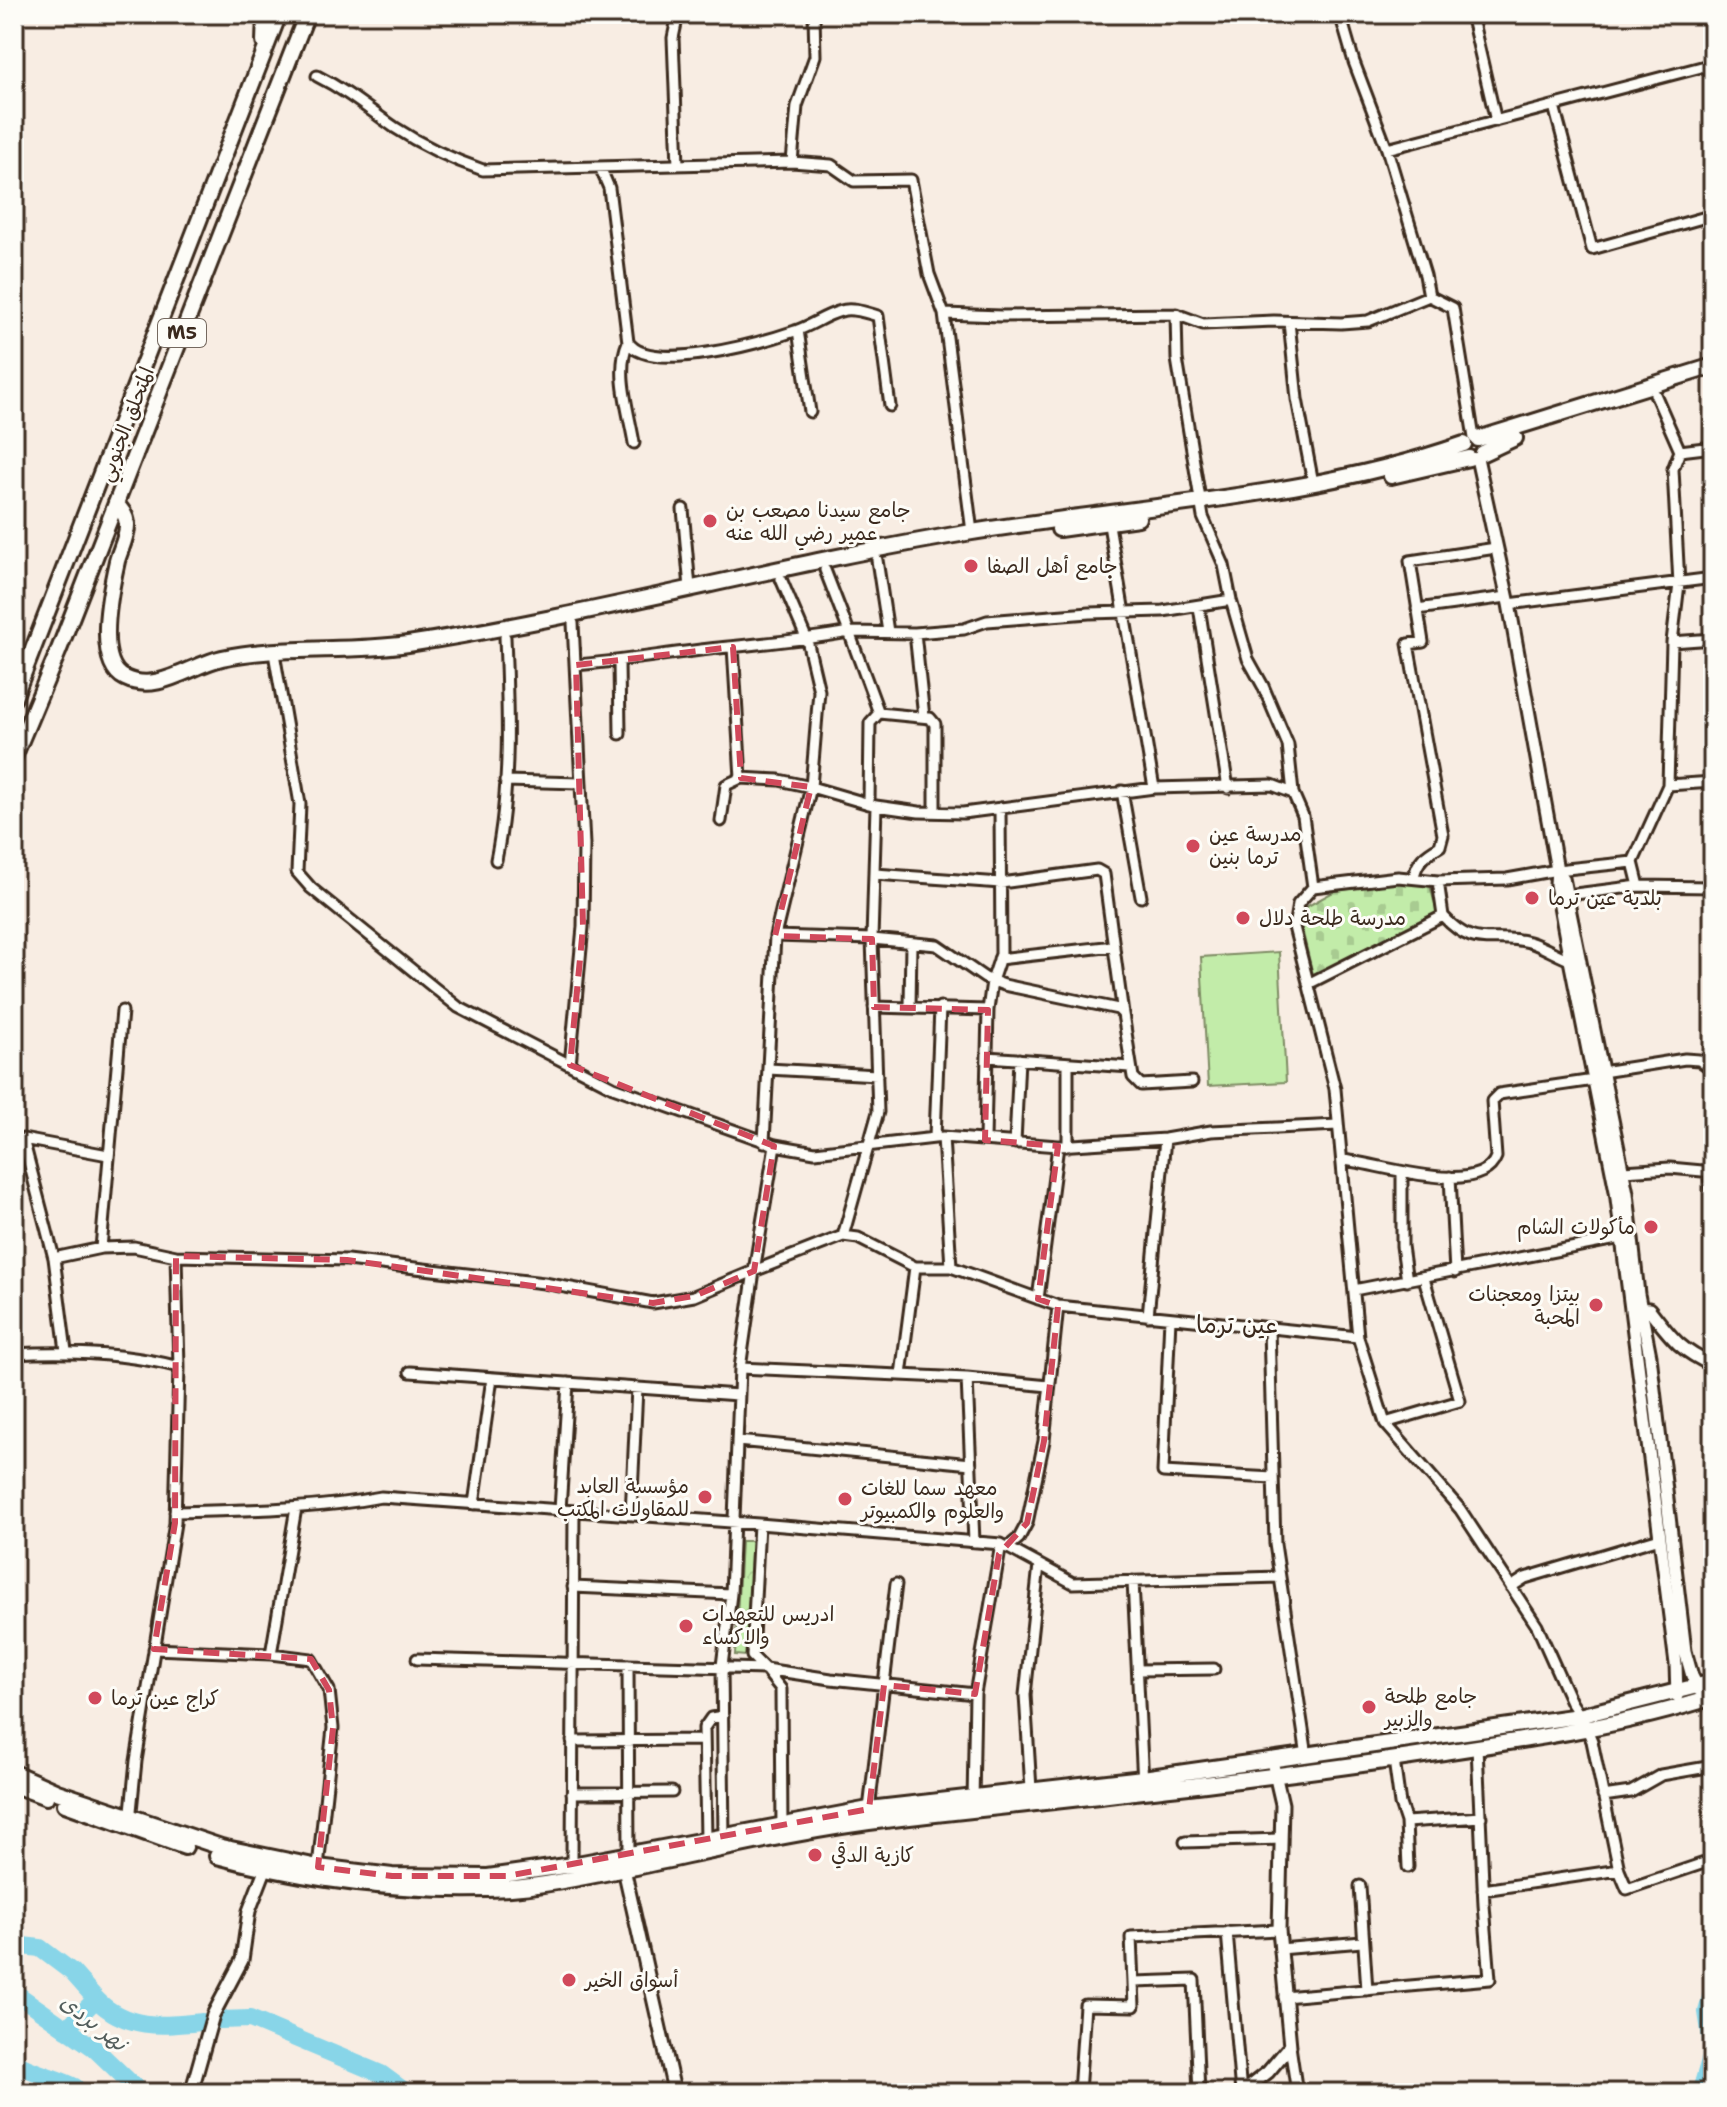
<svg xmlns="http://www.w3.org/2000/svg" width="1727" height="2107" font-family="'Shantell Sans','Playpen Sans Arabic',sans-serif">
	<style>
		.green { fill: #c2eca9; stroke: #7e8b64; stroke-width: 2 }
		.forest { fill: url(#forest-crowns); stroke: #7e8b64; stroke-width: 2 }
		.cemetery { fill: url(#cemetery-stones); stroke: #7e8b64; stroke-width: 2 }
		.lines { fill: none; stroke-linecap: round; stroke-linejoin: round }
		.river { stroke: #88d5e8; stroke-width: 18 }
		.minor-casing { stroke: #3b2a1e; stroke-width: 15 }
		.tertiary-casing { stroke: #3b2a1e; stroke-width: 17 }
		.primary-casing { stroke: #3b2a1e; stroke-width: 20 }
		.trunk-casing { stroke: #3b2a1e; stroke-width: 20 }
		.minor { stroke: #fdfcf7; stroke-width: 9 }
		.tertiary { stroke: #fdfcf7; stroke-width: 11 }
		.primary { stroke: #fdfcf7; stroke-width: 14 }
		.trunk { stroke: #fdfcf7; stroke-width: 14 }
		.marked { fill: none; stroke: #d1495b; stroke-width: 6; stroke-dasharray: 16 10; stroke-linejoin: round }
		.poi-dot { fill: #d1495b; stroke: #fdfcf7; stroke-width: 3 }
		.labels { text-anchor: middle; stroke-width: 6; stroke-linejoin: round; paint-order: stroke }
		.shield { fill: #fdfcf7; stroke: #75695f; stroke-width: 2 }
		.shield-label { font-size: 18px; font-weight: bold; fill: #3b2a1e }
		.street-label { font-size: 20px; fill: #3b2a1e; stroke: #fdfcf7 }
		.poi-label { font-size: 20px; fill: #3b2a1e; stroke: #fdfcf7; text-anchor: start }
		.water-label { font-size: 22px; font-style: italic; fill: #525d5b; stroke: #fdfcf7 }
		.quarter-label { font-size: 24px; fill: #3b2a1e; stroke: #fdfcf7 }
	</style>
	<defs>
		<pattern id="forest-crowns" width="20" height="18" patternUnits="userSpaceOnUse" patternTransform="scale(2)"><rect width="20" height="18" fill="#c2eca9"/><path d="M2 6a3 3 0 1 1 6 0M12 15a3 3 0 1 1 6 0" fill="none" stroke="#a8cb91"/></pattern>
		<pattern id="cemetery-stones" width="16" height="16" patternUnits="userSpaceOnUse" patternTransform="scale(2)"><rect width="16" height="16" fill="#c2eca9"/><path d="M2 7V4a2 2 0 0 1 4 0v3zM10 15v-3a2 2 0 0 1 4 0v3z" fill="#a8cb91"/></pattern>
	</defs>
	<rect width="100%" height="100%" fill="#f8ede3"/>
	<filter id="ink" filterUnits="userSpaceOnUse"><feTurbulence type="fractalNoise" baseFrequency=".0125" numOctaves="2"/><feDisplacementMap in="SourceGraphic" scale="16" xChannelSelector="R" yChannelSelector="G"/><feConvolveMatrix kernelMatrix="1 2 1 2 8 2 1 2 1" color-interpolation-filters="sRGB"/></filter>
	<g filter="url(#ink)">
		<path class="green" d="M1279 952 1286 1082 1208 1086 1201 957Z"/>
		<path class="forest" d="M741 1541H752L746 1656 735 1655Z"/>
		<path class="cemetery" d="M1398 882 1430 885 1437 913 1313 975 1302 929 1306 907 1335 891Z"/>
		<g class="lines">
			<path class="river" d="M14 1945 40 1948 72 1972 96 1999 66 2029
				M14 1992 94 2048 141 2093
				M96 1999C126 2030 162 2026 202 2022
				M220 2020 250 2019 381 2074 407 2093
				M14 2062C32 2073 55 2077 75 2087L77 2093
				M1706 2093 1702 2087 1713 2050 1707 2012 1713 1991"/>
			<defs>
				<path id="minor" d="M678 14 673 38 678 165
					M1471 14 1496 121
					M317 76C347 91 367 108 394 127 423 146 451 159 483 170L792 162 831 165 854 181 911 180 929 274 944 314 1001 316 1176 314 1203 324 1274 321 1341 323 1368 321 1429 296 1425 275 1387 149 1354 62 1340 14
					M1554 106 1592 249 1713 215
					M1387 149 1713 64
					M792 162 797 106 815 56 814 14
					M600 167 609 188 628 342C615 372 629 412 634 443
					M1429 296 1453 308 1474 438
					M944 314 972 532
					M1176 314 1177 359 1203 517 1224 565 1231 600 1248 659 1263 686 1288 745 1293 793
					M1289 322 1297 399 1313 483
					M798 330 810 412
					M628 342C649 375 763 342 795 331 811 326 825 315 841 311 851 307 867 313 878 316L890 406
					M1655 394 1680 451 1713 447
					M1680 451 1673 469 1679 584 1672 642 1668 785 1633 862 1639 886 1713 887
					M683 509 690 588
					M1108 519 1154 788
					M877 560 888 632
					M1509 604 1713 578
					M1199 607 1228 788
					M1417 609 1507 597
					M915 633 924 717
					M1672 642 1713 639
					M733 647 741 778
					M274 653 300 804 297 872 311 888 458 1007 613 1087 775 1145 815 1152 943 1137 1058 1146 1165 1139 1211 1131 1338 1125
					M619 662 620 734
					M576 665C624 661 671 653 719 648 763 643 806 640 849 632L825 570
					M879 713 849 632 915 633 964 629 987 621 1089 613 1163 611 1231 600
					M505 781 580 783
					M1668 785 1713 782
					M1122 791 1141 897
					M869 804 870 723 879 713 930 718 935 724V812
					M876 806 872 939 937 945 985 978 1004 985 1118 1009 1123 1014 1133 1077 1141 1085 1192 1082
					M721 821 726 785 741 778 779 780 811 787 876 806 919 812 963 813 1154 788 1272 785 1293 793 1303 816 1313 887 1298 904 1294 927 1335 1089 1358 1337 1385 1423 1460 1509 1537 1626 1571 1702 1584 1722 1592 1741 1619 1870 1627 1889 1713 1860
					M496 860C511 787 508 711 505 637
					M875 874 1001 883 1097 870 1104 874 1123 1014
					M1414 878C1416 861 1426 854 1440 846L1443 835 1408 644 1423 642 1410 561 1496 548
					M1438 881 1443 916C1476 952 1491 932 1529 942 1543 946 1556 955 1570 960
					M1313 887 1398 877 1438 881 1507 879 1557 870 1633 862
					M1567 895 1639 886
					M999 959 1114 946
					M1308 984 1443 916
					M874 1007 988 1010
					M910 1007 911 943
					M987 1057 1130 1067
					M1068 1063V1146
					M570 1065 583 927 584 845 573 623
					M768 1069 877 1075
					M1602 1072 1685 1059 1699 1060 1713 1070
					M935 1137 940 1007
					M943 1137 951 1267 1058 1306 1358 1337
					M985 1140 988 1010 992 981 1001 954 1000 808
					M764 1142 775 936 811 787 819 691 807 640 781 579
					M1015 1143 1019 1059
					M1342 1160C1374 1162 1480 1200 1496 1157L1492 1101 1499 1094 1594 1080
					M1623 1171 1670 1168 1713 1172
					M1402 1172V1246L1407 1281
					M1708 1172 1713 1197
					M1450 1177 1455 1272
					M843 1236 858 1238 915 1267H951
					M101 1248 122 1011
					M54 1258 101 1248 134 1247 176 1256 347 1260 544 1283 653 1303 694 1296 754 1271 775 1145
					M1354 1290 1622 1238
					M1038 1299 1058 1146
					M1148 1316 1165 1139
					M1170 1318 1163 1472 1273 1478
					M1269 1328 1275 1544 1307 1756
					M66 1351 54 1258 23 1139 108 1155
					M14 1354C69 1351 125 1353 179 1367
					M740 1368 967 1378 1049 1386
					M410 1372 738 1395
					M901 1375 915 1267
					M967 1378 974 1542
					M1385 1423 1460 1401 1424 1278
					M737 1441 971 1464
					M474 1504 492 1378
					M560 1510 568 1383
					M175 1512C244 1510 313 1510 381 1497L759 1524 1001 1544 1073 1583 1280 1577
					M631 1515 637 1388
					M759 1524 752 1656 765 1669 831 1679 975 1694
					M1007 1548 1019 1538 1027 1523 1044 1441 1058 1306
					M1133 1581 1143 1784
					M573 1587 731 1594
					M1511 1587 1525 1578 1660 1538
					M154 1649 271 1654 296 1508
					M271 1654 311 1659 329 1690 333 1728 318 1867
					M417 1659 765 1669 781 1689 782 1830
					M628 1665 629 1854
					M1138 1670 1214 1669
					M572 1741 704 1740
					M1394 1760 1400 1804 1406 1822 1408 1867
					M1031 1789 1025 1695 1039 1565
					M572 1793 672 1792
					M1603 1796 1631 1792 1661 1775 1713 1766
					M973 1802 975 1694 1001 1544
					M869 1809 896 1584
					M130 1821 136 1761 175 1523 179 1367 176 1256
					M1406 1822 1481 1817
					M706 1839 704 1728 711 1718 723 1716
					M724 1839 722 1666 731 1594 740 1368 754 1271 843 1236 878 1112 872 939 775 936
					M1185 1842 1281 1839
					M572 1865 574 1511
					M1360 1886 1367 1990
					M1483 1890 1619 1870
					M1227 1932 1241 2093
					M1280 1949 1362 1942
					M1134 1982 1194 1980 1199 2093
					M1284 1997 1490 1979 1484 1905 1477 1747
					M1290 2046 1297 2093
					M1079 2093 1085 2005 1134 2006 1131 1937 1279 1930"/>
				<path id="tertiary" d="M1477 458 1509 604 1557 870 1556 884 1570 960 1616 1191 1676 1664 1677 1696
					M1557 870 1563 878 1627 1193 1638 1294 1650 1356 1685 1651 1692 1676 1699 1690
					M1637 1308 1649 1309C1671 1337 1679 1350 1713 1365
					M624 1869 673 2086 679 2093
					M191 2093 213 2015 242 1960 249 1911 268 1862
					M1241 2093 1268 2072 1290 2046 1279 1930 1282 1804 1272 1761"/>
				<path id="primary" d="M1478 439 1713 366
					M1483 453 1515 438
					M1391 476 1469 458
					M116 504C122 510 126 515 127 524 128 535 120 550 117 561 111 588 94 663 125 678 157 694 191 665 222 658 281 645 347 653 408 644 596 615 779 564 966 533 1129 506 1308 499 1464 444
					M1059 529 1138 518
					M14 1773 57 1792 221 1847 318 1867 392 1876 488 1877 572 1865 869 1809 1143 1778 1579 1716 1713 1682
					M14 1785 46 1797
					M65 1804 185 1847
					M217 1856C313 1882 411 1893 511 1888 551 1885 592 1875 631 1868 718 1850 805 1829 893 1819 1074 1798 1256 1781 1437 1753 1530 1739 1623 1726 1713 1697"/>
				<path id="trunk" d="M264 42 265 14
					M14 698 279 14
					M14 757 58 652 307 14"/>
			</defs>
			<use href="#minor" class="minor-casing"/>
			<use href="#tertiary" class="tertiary-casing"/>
			<use href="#primary" class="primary-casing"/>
			<use href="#trunk" class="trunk-casing"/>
			<use href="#minor" class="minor"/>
			<use href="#tertiary" class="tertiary"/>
			<use href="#primary" class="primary"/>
			<use href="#trunk" class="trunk"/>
		</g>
	</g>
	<path class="marked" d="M733 647 741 778 811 787 775 936 872 939 874 1007 988 1010 985 1140 1058 1146 1038 1299 1058 1306 1044 1441 1027 1523 999 1554 975 1694 884 1685 869 1809 507 1876H392L318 1867 333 1728 329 1690 311 1659 154 1649 175 1523 176 1256 347 1260 653 1303 694 1296 754 1271 774 1146 570 1065 583 927 576 665Z"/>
	<g class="poi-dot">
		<circle cx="710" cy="521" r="8"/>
		<circle cx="971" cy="566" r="8"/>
		<circle cx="1193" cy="846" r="8"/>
		<circle cx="1532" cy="898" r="8"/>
		<circle cx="1243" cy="918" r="8"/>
		<circle cx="1651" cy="1227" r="8"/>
		<circle cx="1596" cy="1305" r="8"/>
		<circle cx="705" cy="1497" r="8"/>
		<circle cx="845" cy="1499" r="8"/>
		<circle cx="686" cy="1626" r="8"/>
		<circle cx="95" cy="1698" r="8"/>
		<circle cx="1369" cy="1707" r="8"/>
		<circle cx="815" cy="1855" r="8"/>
		<circle cx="569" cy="1980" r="8"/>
	</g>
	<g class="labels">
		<rect class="shield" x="158" y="319" width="48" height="28" rx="6"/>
		<g class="shield-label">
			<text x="182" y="339">M5</text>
		</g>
		<g class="street-label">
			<text transform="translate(126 424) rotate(-69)" y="7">المتحلق الجنوبي</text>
		</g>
		<g class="poi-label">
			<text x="726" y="517">جامع سيدنا مصعب بن<tspan x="726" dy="23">عمير رضي الله عنه</tspan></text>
			<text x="987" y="573">جامع أهل الصفا</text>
			<text x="1209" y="841">مدرسة عين<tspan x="1209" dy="23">ترما بنين</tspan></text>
			<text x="1548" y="905">بلدية عين ترما</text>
			<text x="1259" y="925">مدرسة طلحة دلال</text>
			<text x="1635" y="1234" text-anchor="end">مأكولات الشام</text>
			<text x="1580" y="1301" text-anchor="end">بيتزا ومعجنات<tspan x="1580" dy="23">المحبة</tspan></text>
			<text x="689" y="1493" text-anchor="end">مؤسسة العابد<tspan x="689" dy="23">للمقاولات المكتب</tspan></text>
			<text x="861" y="1495">معهد سما للغات<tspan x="861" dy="23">والعلوم والكمبيوتر</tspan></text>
			<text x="702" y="1621">ادريس للتعهدات<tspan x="702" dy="23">والاكساء</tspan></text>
			<text x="1385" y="1703">جامع طلحة<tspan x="1385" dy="23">والزبير</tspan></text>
			<text x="111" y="1705">كراج عين ترما</text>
			<text x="831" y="1862">كازية الدقي</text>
			<text x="585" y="1987">أسواق الخير</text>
		</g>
		<g class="water-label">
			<text transform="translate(94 2022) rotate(38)" y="8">نهر بردى</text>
		</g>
		<g class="quarter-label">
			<text x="1237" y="1333">عين ترما</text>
		</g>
	</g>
	<rect width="1727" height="2107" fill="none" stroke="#fdfcf7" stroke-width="48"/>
	<rect x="24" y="24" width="1679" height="2059" fill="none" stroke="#3b2a1e" stroke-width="3" filter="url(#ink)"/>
</svg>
